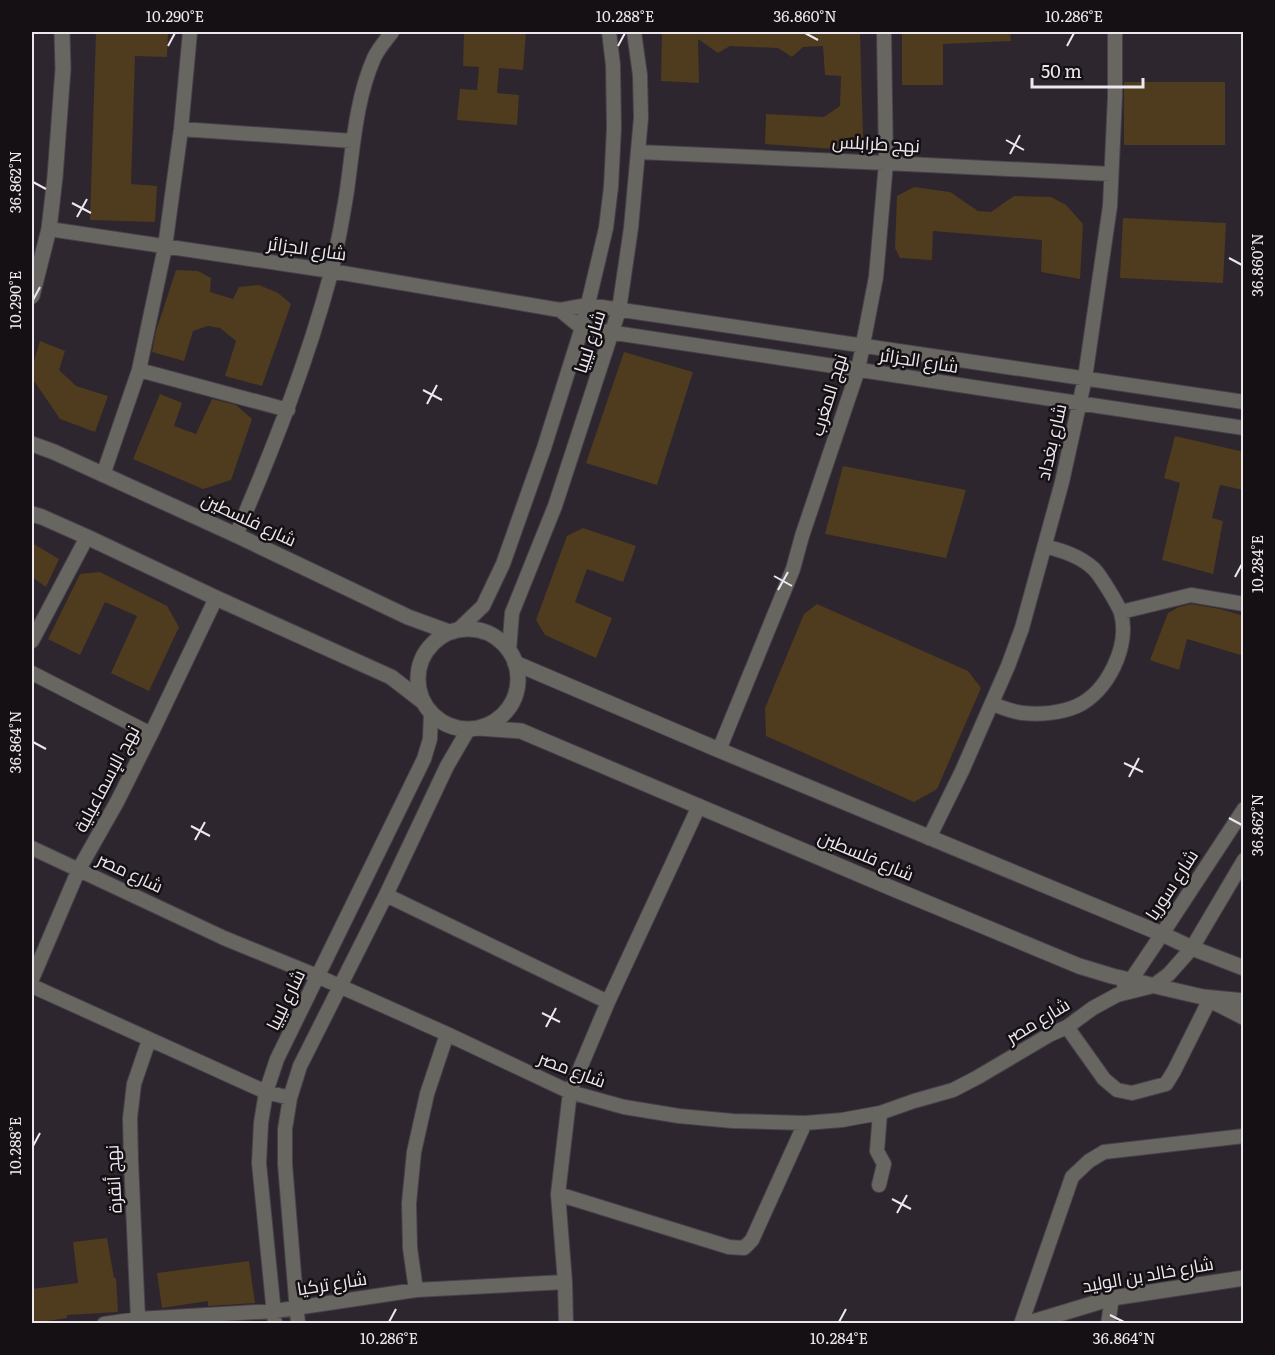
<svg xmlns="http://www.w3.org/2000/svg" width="1275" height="1355" font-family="Literata,Cairo,serif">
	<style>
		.building { fill: #4f3b1e }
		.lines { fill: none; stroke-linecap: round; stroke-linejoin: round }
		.minor-casing { stroke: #484149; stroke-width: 16 }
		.tertiary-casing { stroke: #484149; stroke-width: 17 }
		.minor { stroke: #686661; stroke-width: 14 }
		.tertiary { stroke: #686661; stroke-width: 15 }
		.ticks { fill: none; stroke: #ede8ed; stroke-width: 2 }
		.labels { text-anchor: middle; stroke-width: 5; stroke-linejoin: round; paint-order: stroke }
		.street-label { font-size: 18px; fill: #ede8ed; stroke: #141014 }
		.neatline { fill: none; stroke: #ede8ed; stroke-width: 2 }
		.ticks-label { font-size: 15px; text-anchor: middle; fill: #ede8ed }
	</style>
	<rect width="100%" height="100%" fill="#2d262e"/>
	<path class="building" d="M96 32H168L167 57 135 56 131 184 157 186 155 222 90 220Z
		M464 32H526L523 70 499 68 497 93 519 95 517 125 457 120 460 89 477 90 479 67 463 66Z
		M662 32H860L863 137 848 150 765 144 766 114 824 117 840 106 841 76 825 75 823 46 803 47 792 57 778 48 730 46 718 53 698 39 699 83 661 81Z
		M902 32H1010L1011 41 943 44V85H902Z
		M1124 82H1225V145H1124Z
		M914 187 950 192 978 211 991 212 1014 196 1051 197 1066 205 1083 224 1080 279 1041 272 1042 240 933 231 932 260 900 258 895 248 897 196Z
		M1123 218 1226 223 1223 283 1120 278Z
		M176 270 198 271 211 278 210 292 233 299 239 287 259 285 278 293 291 304 262 386 225 376 236 341 220 328 208 326 193 331 184 361 152 352 156 331Z
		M40 341 65 351 59 370 76 386 108 396 95 432 60 419 32 378V368Z
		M624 352 693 372 657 485 586 463Z
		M160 394 182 403 174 426 196 434 212 399 236 405 252 419 231 480 203 489 133 459Z
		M1175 436 1244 452V490L1220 485 1212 518 1223 521 1213 574 1162 560 1180 483 1164 478Z
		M843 466 966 490 946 558 825 534Z
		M583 528 636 546 623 582 587 569 575 602 612 618 596 658 545 635 536 620 567 536Z
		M32 543 59 559 46 587 32 577Z
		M100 572 167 606 179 627 149 691 111 673 137 616 105 602 80 655 48 639 80 574Z
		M817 604 968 671 981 688 937 789 914 802 766 736 765 708 804 614Z
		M1191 604 1220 609 1244 616V656L1187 639 1179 670 1150 660 1168 613 1179 607Z
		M107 1238 114 1278H116L118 1312 67 1315V1318L34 1323 32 1306V1289L78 1283 73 1242Z
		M249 1261 255 1303 208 1306V1301L162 1308 157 1273Z"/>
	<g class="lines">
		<defs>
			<path id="minor" d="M181 129 353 141
				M639 152 886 163 1111 174
				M49 229 331 271 560 310 588 305 1244 402
				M560 310 582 328 1244 428
				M139 370 288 410
				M103 475 139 370 165 247 181 129 190 32
				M236 535C273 449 307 363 331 273 337 248 342 222 346 197 353 151 355 101 374 58 378 49 386 40 392 32
				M1121 612 1191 595 1244 604
				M458 630 483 606 503 564 544 448 584 321 606 228 611 187 614 128 613 65 609 32
				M32 641 87 537
				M509 651 512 613 555 506 619 310 631 228 641 118 640 75 634 32
				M32 673 151 734
				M992 704C1002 707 1012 712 1023 713 1040 715 1061 713 1077 706 1108 692 1130 645 1121 613 1118 604 1100 575 1094 569 1080 556 1063 551 1045 546
				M719 750 793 569 802 536 858 370 876 277 886 163 884 32
				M929 838 962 771 1008 666 1022 628 1062 482 1085 378 1110 206 1115 96V32
				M32 848 224 938 317 976 447 1034 570 1092 624 1107 679 1116 733 1121 805 1123 842 1120 880 1113 914 1101 953 1090 978 1077 1049 1035 1067 1027 1093 1008 1117 995 1153 986 1169 974 1192 948 1244 860
				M386 895 608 1002
				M32 979 79 869 117 802 151 734 216 598
				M32 986 266 1092 290 1098
				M1124 987 1131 980 1162 934 1244 809
				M1203 997 1244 1018
				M1067 1027 1104 1079 1117 1090 1132 1093 1166 1084 1174 1071 1209 1001
				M879 1185 884 1164 877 1151 880 1113
				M558 1194 729 1247 744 1248 752 1240 805 1123
				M416 1290 410 1248 409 1203 414 1152 427 1094 447 1034
				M138 1319 131 1161 130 1118 134 1084 149 1040
				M104 1324 138 1319 275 1311 416 1290 565 1282
				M275 1324 259 1163 261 1123 266 1092 277 1059 424 759 430 739 431 713
				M298 1324 285 1164V1129L290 1098 300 1066 386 895 447 766 468 730
				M566 1324 565 1282 558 1194 570 1092 608 1002 699 806
				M1021 1324 1072 1177 1089 1161 1104 1152 1244 1136
				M1108 1324 1112 1298"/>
			<path id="tertiary" d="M32 296 49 229 55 177 63 69 62 32
				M32 444 54 452 236 535 408 617 449 632
				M32 514 42 517 87 537 216 598 391 677 422 701
				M418 679a50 50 0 1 1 100 0a50 50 0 1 1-100 0Z
				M515 663 719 750 1162 934 1192 948 1244 968
				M480 728 521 731 889 887 1079 966 1112 976 1203 997 1244 1001
				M1026 1324 1112 1298 1244 1278"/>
		</defs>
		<use href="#minor" class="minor-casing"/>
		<use href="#tertiary" class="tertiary-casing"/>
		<use href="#minor" class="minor"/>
		<use href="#tertiary" class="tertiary"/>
	</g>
	<path class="ticks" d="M805 33 818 40M168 46 175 33M618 46 625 33M1067 46 1074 33M1006 140 1024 150M1010 154 1020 135M33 182 46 189M72 203 91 213M77 217 87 199M1229 258 1242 265M33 300 40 287M423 390 442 400M427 404 437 385M774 576 792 586M1235 577 1242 564M778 590 788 572M33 742 46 749M1124 763 1143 772M1129 777 1139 758M1229 818 1242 825M191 826 210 836M195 840 205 822M542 1013 560 1022M546 1027 556 1008M33 1146 40 1133M892 1199 911 1209M897 1213 907 1195M1110 1315 1124 1322M389 1322 396 1309M839 1322 846 1309"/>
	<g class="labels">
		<g class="street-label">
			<text transform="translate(876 144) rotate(3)" y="6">نهج طرابلس</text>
			<text transform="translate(307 249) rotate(8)" y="6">شارع الجزائر</text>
			<text transform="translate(590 342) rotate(-72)" y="6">شارع ليبيا</text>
			<text transform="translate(919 361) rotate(9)" y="6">شارع الجزائر</text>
			<text transform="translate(829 395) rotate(-73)" y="6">نهج المغرب</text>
			<text transform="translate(1052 442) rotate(-77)" y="6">شارع بغداد</text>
			<text transform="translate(249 520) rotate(25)" y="6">شارع فلسطين</text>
			<text transform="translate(107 779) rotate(-62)" y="6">نهج الإسماعيلية</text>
			<text transform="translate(866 856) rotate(23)" y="6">شارع فلسطين</text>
			<text transform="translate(130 873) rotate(25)" y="6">شارع مصر</text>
			<text transform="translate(1172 885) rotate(-57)" y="6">شارع سوريا</text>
			<text transform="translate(286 1000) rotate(-64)" y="6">شارع ليبيا</text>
			<text transform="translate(1038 1021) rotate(-31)" y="6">شارع مصر</text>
			<text transform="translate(572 1070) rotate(21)" y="6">شارع مصر</text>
			<text transform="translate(114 1179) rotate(-93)" y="6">نهج أنقرة</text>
			<text transform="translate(1148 1275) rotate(-10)" y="6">شارع خالد بن الوليد</text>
			<text transform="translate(332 1284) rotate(-9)" y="6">شارع تركيا</text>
		</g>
	</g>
	<rect width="1275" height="1355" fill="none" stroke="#141014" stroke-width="66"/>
	<path d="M1032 78v9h111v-9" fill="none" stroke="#ede8ed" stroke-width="3"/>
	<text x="1041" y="78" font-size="18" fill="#ede8ed" stroke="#141014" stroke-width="4.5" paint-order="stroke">50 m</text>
	<rect x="33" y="33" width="1209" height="1289" class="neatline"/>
	<g class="ticks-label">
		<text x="175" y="22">10.290°E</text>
		<text x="625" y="22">10.288°E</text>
		<text x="805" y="22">36.860°N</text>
		<text x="1074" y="22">10.286°E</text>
		<text transform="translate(16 182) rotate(-90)" y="5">36.862°N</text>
		<text transform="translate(1258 265) rotate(-90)" y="5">36.860°N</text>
		<text transform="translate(16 300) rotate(-90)" y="5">10.290°E</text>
		<text transform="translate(1258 564) rotate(-90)" y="5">10.284°E</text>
		<text transform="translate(16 742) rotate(-90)" y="5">36.864°N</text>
		<text transform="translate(1258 825) rotate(-90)" y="5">36.862°N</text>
		<text transform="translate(16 1146) rotate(-90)" y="5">10.288°E</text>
		<text x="389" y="1344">10.286°E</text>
		<text x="839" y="1344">10.284°E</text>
		<text x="1124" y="1344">36.864°N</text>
	</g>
</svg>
